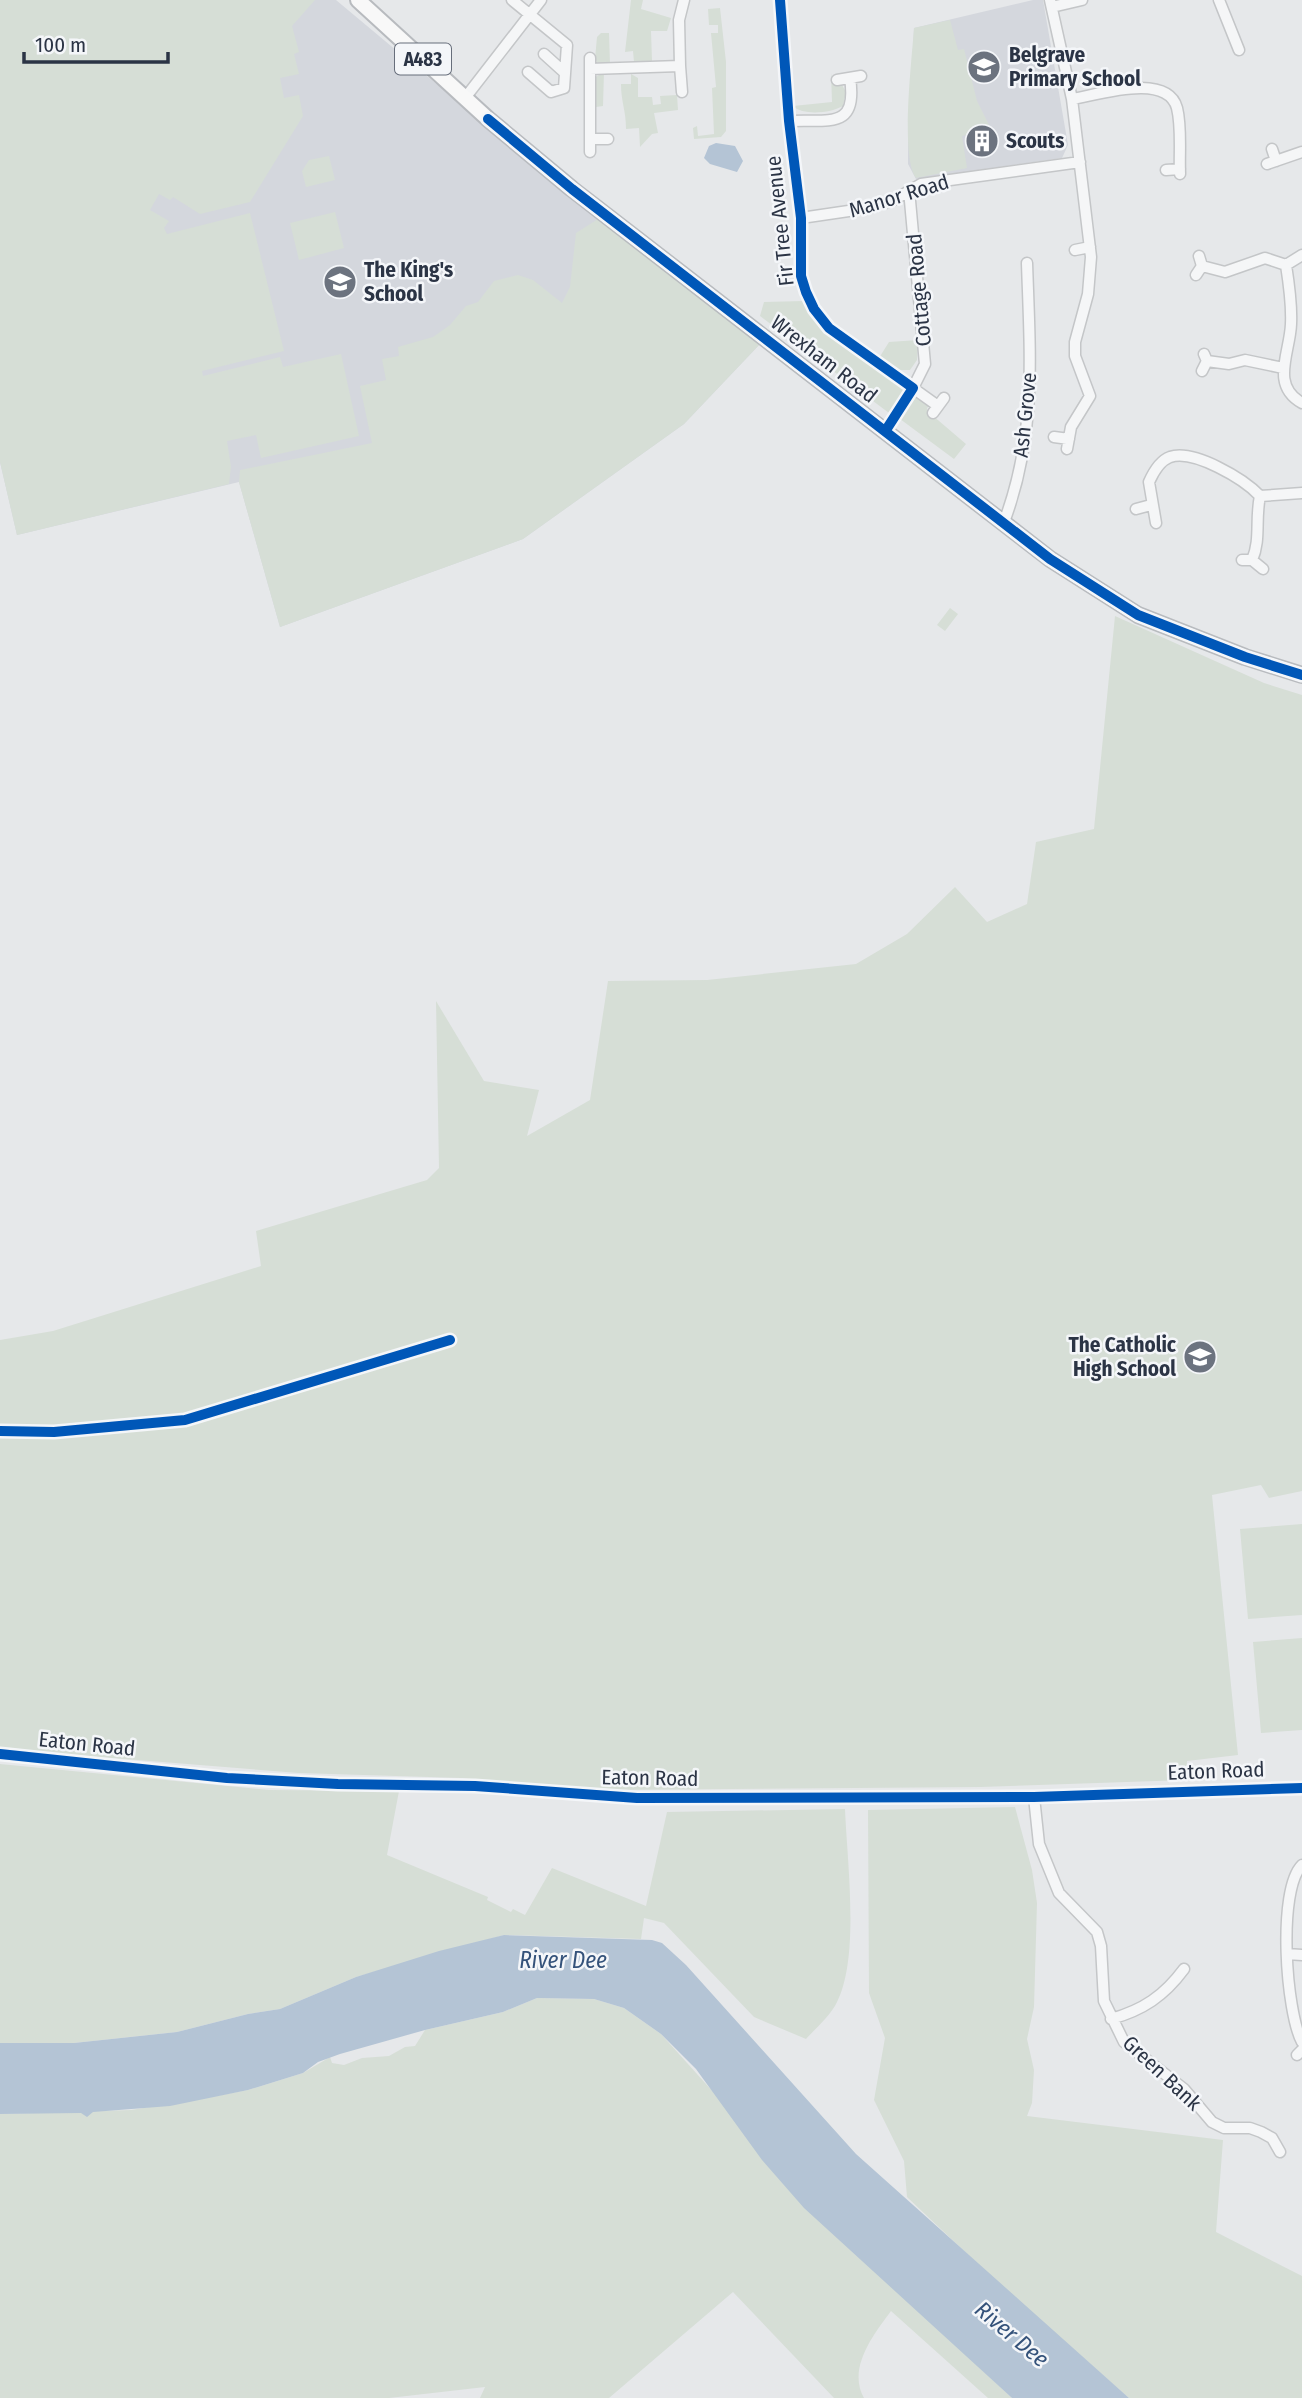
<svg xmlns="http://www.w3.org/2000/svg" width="1302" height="2398" font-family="'Fira Sans Condensed',sans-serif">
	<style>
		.built { fill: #d4d7dd }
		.green { fill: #d6ded6 }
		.water { fill: #b4c4d5 }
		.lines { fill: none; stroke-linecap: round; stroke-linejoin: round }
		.minor-casing { stroke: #c4c6c8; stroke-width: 13 }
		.highway-casing { stroke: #b8bbbf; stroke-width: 18 }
		.minor { stroke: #f5f6f7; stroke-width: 10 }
		.highway { stroke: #f8f8f8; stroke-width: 14 }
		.cycleway-casing { stroke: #f4f6f9; stroke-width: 15 }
		.cycleway { stroke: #0057b8; stroke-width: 10 }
		.labels { text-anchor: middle; stroke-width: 5; stroke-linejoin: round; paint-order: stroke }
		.shield { fill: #f4f6f9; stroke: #676e7b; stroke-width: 2 }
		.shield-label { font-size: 19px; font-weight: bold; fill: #2b3445 }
		.poi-label { font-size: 21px; font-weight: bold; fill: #2b3445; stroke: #f4f6f9; text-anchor: start }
		.street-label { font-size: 21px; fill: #2b3445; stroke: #f4f6f9 }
		.water-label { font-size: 23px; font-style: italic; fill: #34527a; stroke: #f4f6f9 }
	</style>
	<rect width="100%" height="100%" fill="#e6e8ea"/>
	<path class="built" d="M75 0H336L598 219 760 344 684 424 523 539 280 627 239 482 17 535 0 462V58Z
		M1033 0H1043L1068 145 1062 158 916 179 908 164V143L914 28Z"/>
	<path class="green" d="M0 0H315L292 26 299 52 294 54 299 74 280 78 284 98 299 95 303 116 250 202 200 214 173 197 170 200 159 194 150 210 169 221 164 228 167 234 250 213 284 351 202 371 203 376 280 357 283 367 341 354 359 436 261 458 256 435 227 441 231 467 229 484 17 535 0 462Z
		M631 0H643L641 9 671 18 667 31H651L652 61 634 62 633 51 625 52Z
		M720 8 726 62V131L721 137 694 139 693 128 697 126 698 136 714 134 712 88 716 87 711 33H718V25H709L708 9Z
		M950 20 958 50 964 49 977 101 991 129 962 136 967 168 916 178C900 156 912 59 914 28Z
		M601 33H609L610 64H598L595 59 597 37Z
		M604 72 603 106 596 107 594 78Z
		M831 73 833 85H842L846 92 843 106C831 113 803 116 793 106L832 102Z
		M631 74 638 78V97H652L653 105 661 104 660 96 677 95 678 110 654 113 658 133 652 134 640 147 639 128 626 129C626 110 621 102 621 84H631Z
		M329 156 335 180 306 187 302 171 309 160Z
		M335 212 344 248 299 260 290 223Z
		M598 219 760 344 684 424 523 539 280 627 239 482 240 470 372 443 360 386 386 380 382 359 399 356 398 347 433 337 450 325 466 306 478 302 494 281 518 275 533 280 562 303 570 287 576 233Z
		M804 301 813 315 906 388 889 413 760 316 764 302Z
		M918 340 917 360 910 370H899L879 358 889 342Z
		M912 392 929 404 927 409 932 415 966 444 954 459 896 416Z
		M950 608 958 614 945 631 937 625Z
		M1115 616 1264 683 1302 695V1491L1269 1498 1261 1485 1212 1495 1238 1755 1187 1761 1186 1780 980 1787 597 1790 461 1778 299 1773 0 1749V1340L53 1331 261 1266 256 1231 427 1180 439 1168 436 1001 484 1081 539 1090 527 1136 590 1100 608 981 707 980 856 964 907 934 955 887 987 922 1027 904 1036 842 1094 829Z
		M1302 1524V1615L1248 1619 1240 1529Z
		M1302 1638V1730L1261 1733 1253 1642Z
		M0 1764 269 1790 399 1791 387 1855 488 1897 487 1900 511 1912 513 1909 525 1915 552 1868 646 1906 667 1812 845 1809C847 1860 860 1957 837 2002 831 2015 816 2028 806 2039L754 2017 664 1923 644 1918 641 1939 504 1935 356 1977 280 2009 248 2014 177 2032 74 2043H0Z
		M1015 1807 1032 1870 1037 1903 1034 2007 1027 2039 1034 2070 1032 2103 1027 2116 1223 2140 1216 2232 1302 2276V2398H1129L1001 2286 907 2197 904 2161 874 2100 885 2038 869 1993 868 1810Z
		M537 1998 594 1999 624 2008 661 2034 865 2261 1012 2398H988L891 2311C874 2334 847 2368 864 2398H834L733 2292 609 2398H480L485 2387 389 2398H0V2114L131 2110 205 2098 248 2090 303 2073 330 2057 332 2063 344 2065 362 2058 389 2056 405 2047 415 2046 425 2030 503 2012Z"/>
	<path class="water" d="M716 143 735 146 743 161 737 172 710 164 704 158 709 146Z
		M504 1935 652 1940 662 1943 686 1965 856 2154 1129 2398H1012L804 2208 762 2160 696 2069 661 2034 624 2008 594 1999 537 1998 503 2012 425 2030 340 2054 318 2062 303 2073 248 2090 170 2106 93 2112 87 2117 81 2113 0 2114V2043H74L177 2032 248 2014 280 2009 356 1977 439 1951Z"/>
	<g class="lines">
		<defs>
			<path id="minor" d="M512 0 567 45 564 88 551 92 528 72
				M780 0 789 121 801 218V276L806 292 814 309 829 328 938 406
				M1050 0 1072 99 1091 257 1088 294 1075 342V356L1090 396 1071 427 1067 449
				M1219 0 1239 50
				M1052 7 1082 0
				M544 54 565 73
				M590 58V69
				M680 66 682 92
				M837 80 861 76
				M465 98 541 0
				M1072 99C1098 95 1167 72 1177 108 1182 128 1179 154 1180 174
				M789 121C829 119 858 130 850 78
				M590 139H608
				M1272 149 1276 161
				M590 152V69L680 66 679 20 684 0
				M1267 164 1302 152
				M1166 170 1180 169
				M909 190 925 364 913 388
				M801 218 869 208 892 201 921 184 1080 162
				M1075 250 1090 247
				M1286 265C1289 284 1292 304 1291 324 1290 353 1270 385 1302 403
				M1202 266 1225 272 1265 258 1286 265 1302 255
				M1196 275 1202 266 1199 256
				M1207 361 1229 364 1245 360 1283 368
				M1202 371 1207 361 1204 354
				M933 413 944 398
				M1054 437 1069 439
				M1136 509 1151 505
				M1004 522C1037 434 1030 355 1027 263
				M1156 523 1149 482C1153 473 1159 461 1170 457 1194 449 1244 479 1260 496L1302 493
				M1242 560H1252L1263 569
				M1252 560C1261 540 1255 519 1260 496
				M0 1754 227 1778 338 1784 475 1786 637 1798 1034 1797 1302 1788
				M1034 1797 1039 1844 1059 1893 1097 1932 1101 1946 1104 2001 1124 2042 1184 2089 1212 2122 1224 2128H1250L1261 2132 1272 2138 1280 2152
				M1302 1865C1277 1890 1286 2012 1302 2042
				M1287 1954 1302 1955
				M1111 2019C1143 2010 1164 1996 1184 1969
				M1297 2055 1302 2050"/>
			<path id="highway" d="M358 0 488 119 572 189 1050 559 1138 615 1245 657 1302 675"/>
		</defs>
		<use href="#minor" class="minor-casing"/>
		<use href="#highway" class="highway-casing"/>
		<use href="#minor" class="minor"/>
		<use href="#highway" class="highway"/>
		<defs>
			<path id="cycleway" d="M780 0 789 121 801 218V276L806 292 814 309 829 328 913 388 886 430
				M488 119 572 189 1050 559 1138 615 1245 657 1302 675
				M0 1431 54 1432 185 1420 450 1340
				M0 1754 227 1778 338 1784 475 1786 637 1798 1034 1797 1302 1788"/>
		</defs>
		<use href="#cycleway" class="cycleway-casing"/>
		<use href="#cycleway" class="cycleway"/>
	</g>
	<defs>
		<symbol id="school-disc" viewBox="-11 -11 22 22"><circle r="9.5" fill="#6c737f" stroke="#f4f6f9"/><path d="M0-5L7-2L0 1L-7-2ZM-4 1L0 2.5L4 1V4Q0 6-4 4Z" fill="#fff"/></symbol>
		<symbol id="building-disc" viewBox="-11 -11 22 22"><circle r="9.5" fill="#6c737f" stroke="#f4f6f9"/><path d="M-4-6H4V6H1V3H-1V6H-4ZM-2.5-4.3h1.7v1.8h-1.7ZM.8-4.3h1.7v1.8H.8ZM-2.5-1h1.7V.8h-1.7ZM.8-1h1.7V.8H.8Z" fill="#fff"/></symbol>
	</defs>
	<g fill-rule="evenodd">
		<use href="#school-disc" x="965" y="48" width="38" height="38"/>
		<use href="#building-disc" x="963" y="122" width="38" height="38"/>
		<use href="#school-disc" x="321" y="263" width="38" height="38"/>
		<use href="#school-disc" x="1181" y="1338" width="38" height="38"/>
	</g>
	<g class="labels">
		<rect class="shield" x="395" y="43.5" width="56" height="31" rx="5"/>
		<g class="shield-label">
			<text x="423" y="66">A483</text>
		</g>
		<g class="poi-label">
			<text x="1009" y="62">Belgrave<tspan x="1009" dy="24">Primary School</tspan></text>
			<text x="1006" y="148">Scouts</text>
			<text x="364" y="277">The King's<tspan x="364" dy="24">School</tspan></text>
			<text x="1176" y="1352" text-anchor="end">The Catholic<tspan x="1176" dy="24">High School</tspan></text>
		</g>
		<g class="street-label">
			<text transform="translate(899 196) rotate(-17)" y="7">Manor Road</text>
			<text transform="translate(780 221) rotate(-96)" y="7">Fir Tree Avenue</text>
			<text transform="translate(919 290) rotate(-95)" y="7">Cottage Road</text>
			<text transform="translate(824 359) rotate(38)" y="7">Wrexham Road</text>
			<text transform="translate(1025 415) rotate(-84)" y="7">Ash Grove</text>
			<text transform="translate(87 1744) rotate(6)" y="7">Eaton Road</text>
			<text transform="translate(1216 1771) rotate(-2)" y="7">Eaton Road</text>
			<text transform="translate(650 1778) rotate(1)" y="7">Eaton Road</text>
			<text transform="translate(1162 2073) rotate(43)" y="7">Green Bank</text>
		</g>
		<g class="water-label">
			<text x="563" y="1968">River Dee</text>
			<text transform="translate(1012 2334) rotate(40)" y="8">River Dee</text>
		</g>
	</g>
	<path d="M24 52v10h144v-10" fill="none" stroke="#2b3445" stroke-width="3.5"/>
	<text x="35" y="52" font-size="21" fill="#2b3445" stroke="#f4f6f9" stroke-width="5" paint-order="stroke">100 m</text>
</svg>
